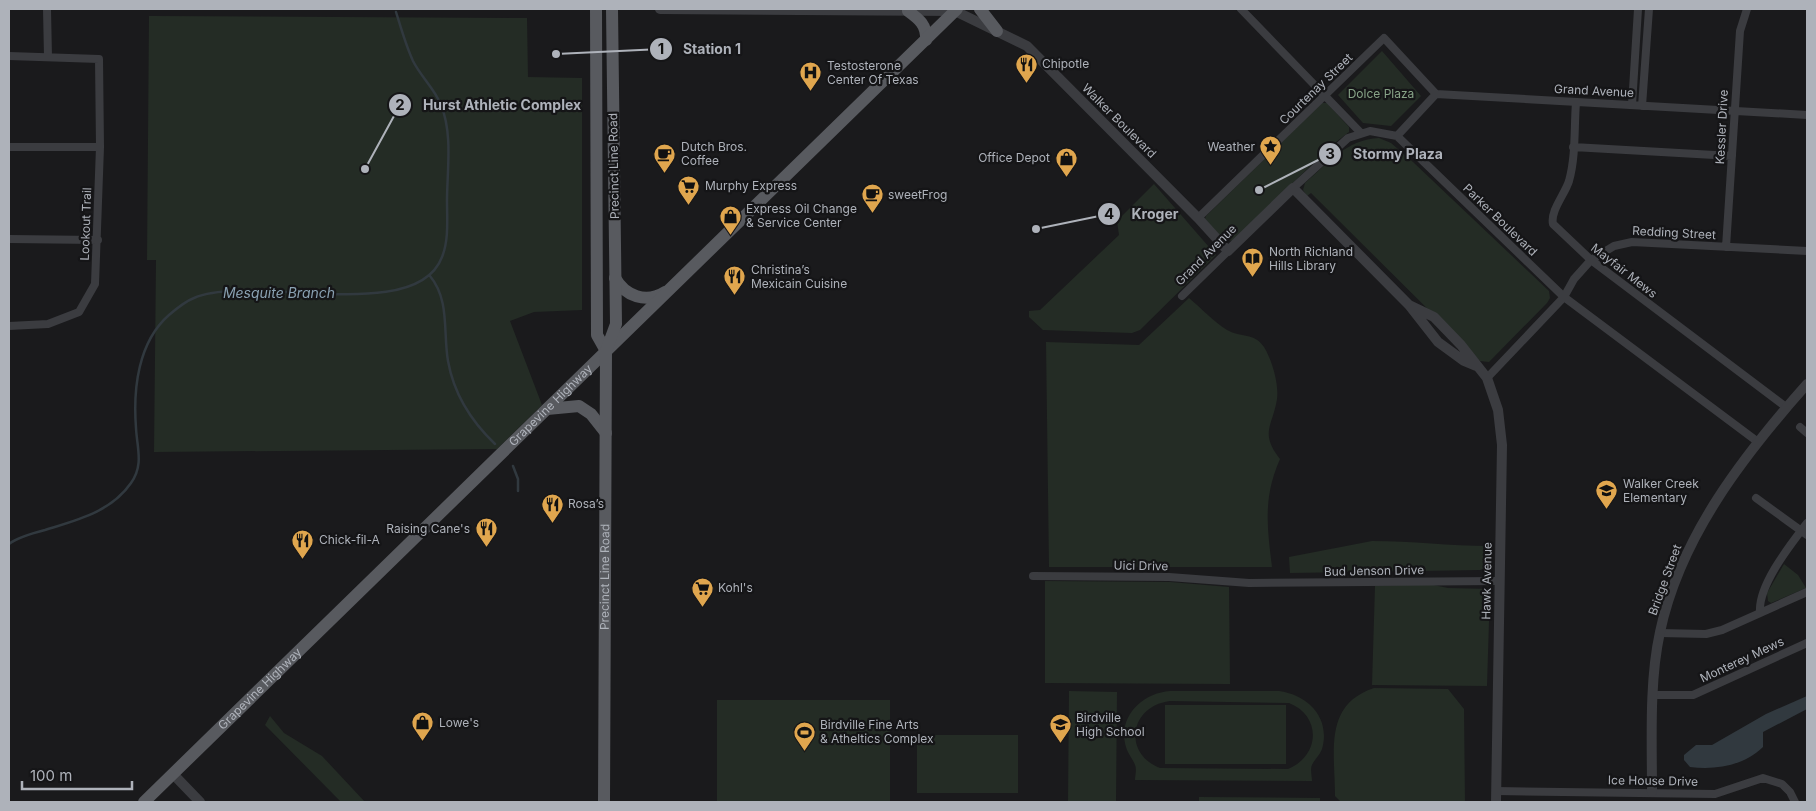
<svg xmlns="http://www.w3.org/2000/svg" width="1816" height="811" font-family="Inter,sans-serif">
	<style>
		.green { fill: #242c25; fill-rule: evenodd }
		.water { fill: #31393f }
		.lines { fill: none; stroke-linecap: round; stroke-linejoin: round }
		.stream { stroke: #31393f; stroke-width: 2.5 }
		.minor { stroke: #3b3c40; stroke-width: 8 }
		.tertiary { stroke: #3b3c40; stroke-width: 10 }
		.primary { stroke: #585a5f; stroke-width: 12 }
		.labels { text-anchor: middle; stroke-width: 4.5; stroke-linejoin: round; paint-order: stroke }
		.poi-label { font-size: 12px; fill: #aeb2ba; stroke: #151517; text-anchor: start }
		.street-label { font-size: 12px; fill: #aeb2ba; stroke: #151517 }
		.park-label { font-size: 12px; fill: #87a387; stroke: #151517 }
		.water-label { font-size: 14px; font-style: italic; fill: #89a0b1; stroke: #151517 }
		.leader { fill: none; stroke: #aeb2ba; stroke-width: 2 }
		.callout-dot { fill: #aeb2ba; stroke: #151517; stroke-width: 2 }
		.mark-label { font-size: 15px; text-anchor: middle; font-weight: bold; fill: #111 }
		.callout-label { font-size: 14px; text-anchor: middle; font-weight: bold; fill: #aeb2ba; stroke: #151517; stroke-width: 4.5; stroke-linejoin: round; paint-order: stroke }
	</style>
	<rect width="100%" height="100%" fill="#1a1a1c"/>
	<path class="green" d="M149 16 527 18 528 77 582 78V310L534 312 510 321 542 405 497 449 154 452 156 260H147Z
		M1382 51 1421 96 1391 126 1363 123 1338 95Z
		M1322 103H1327L1349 127V132L1332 145 1236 238 1233 241 1223 239 1205 219 1206 216Z
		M1379 138 1391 143 1413 162 1549 291 1550 298 1547 303 1489 362 1480 361 1311 193 1307 196 1303 190 1305 183C1327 164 1347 139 1379 138Z
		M1154 184 1216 255 1140 330 1132 333 1043 330 1029 317V311L1040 310 1119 235 1117 221Z
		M1189 298C1201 308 1214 322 1227 330 1241 338 1254 332 1264 347 1272 360 1279 384 1277 399 1273 426 1259 432 1280 459 1263 497 1267 527 1272 567H1049L1046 342 1139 345Z
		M1372 541C1412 541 1450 546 1489 546L1488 567 1480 570 1290 573 1289 557Z
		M1784 564 1798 575 1806 588 1771 603 1768 601 1767 593Z
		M1045 581 1170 582 1229 587 1230 684 1045 683Z
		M1429 584 1448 588 1490 589 1487 686 1372 685 1375 586Z
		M1374 688 1448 689 1464 709 1465 802H1341L1335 796C1335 752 1323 705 1374 688Z
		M1069 691 1117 692 1116 802H1068Z
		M1170 691H1279C1308 695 1331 718 1322 749 1320 755 1314 760 1312 765 1310 769 1312 777 1312 781L1135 780C1135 776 1137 769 1135 765 1133 759 1128 754 1126 747 1117 717 1142 693 1170 691ZM1170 701 1289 703C1322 716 1320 756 1288 769L1160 768C1122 753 1130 706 1170 701Z
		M717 700H890V802H717Z
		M1165 705H1286V764H1165Z
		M270 716 284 733 322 756 365 802H341L265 725Z
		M917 735H1018V793H917Z
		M1199 797 1320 798V802H1199Z"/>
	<path class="water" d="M1807 696V709L1763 732V747C1743 766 1716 770 1690 767L1684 760V755L1696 745H1712L1766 714Z"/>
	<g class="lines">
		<path class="stream" d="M430 276C450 300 443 333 448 361 454 395 471 421 495 444
			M513 466 518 479V491
			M9 544C18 537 33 533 45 530 77 520 111 512 131 483 144 465 137 448 136 428 133 389 138 342 169 315 176 309 186 301 194 298 251 273 416 326 442 257 449 240 447 219 447 201 447 171 453 134 441 105 435 89 421 77 413 61 406 46 401 28 396 12"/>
		<path class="minor" d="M47 9 48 57
			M1241 9 1360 132
			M9 56 99 59 100 147 95 284 79 312 48 324 9 326
			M1576 102C1574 128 1576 156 1569 181 1565 194 1550 211 1553 224L1591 260 1786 407
			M1632 105 1638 9
			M1642 106 1649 9
			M1397 136 1436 94 1807 115
			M9 147H100
			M1573 147 1732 156
			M1293 188 1348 138 1370 131 1397 136 1564 297 1758 442
			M1198 218 1384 38 1436 94
			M9 239 98 240
			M1726 247 1740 31 1747 9
			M1182 296 1228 251
			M1487 378 1564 297 1574 279 1591 260 1614 246 1632 242 1807 251
			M1800 427 1807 433
			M1756 498 1807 535
			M1033 576 1169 577 1249 583 1499 581
			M1760 612C1758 585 1791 544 1807 523
			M1660 633 1706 634 1722 630 1807 592
			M1654 695H1693L1807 643
			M1496 791 1715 794 1763 778 1782 784 1790 792 1795 802"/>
		<path class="tertiary" d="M660 9 955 11 1027 46 1198 218 1228 251 1293 188 1409 305 1438 342 1464 361 1476 366
			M1409 305 1434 317 1461 345 1487 378 1498 410 1502 445 1496 802
			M174 775 200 802
			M1652 792C1652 741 1649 682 1660 632 1680 537 1744 455 1807 384"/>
		<g class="primary">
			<path d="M596 9 597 335 606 351"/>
			<path d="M980 9 997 31"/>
			<path d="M908 11C919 19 927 25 926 40"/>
			<path d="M615 278C625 296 646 304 665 292"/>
			<path d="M547 409 579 406 591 414 606 433"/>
			<path id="s1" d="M144 802 957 9"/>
			<path id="s2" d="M604 802 606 351 616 324 612 9"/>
		</g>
	</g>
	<defs>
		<symbol id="restaurant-pin" viewBox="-11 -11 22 30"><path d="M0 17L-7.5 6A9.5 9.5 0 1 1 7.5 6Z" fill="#e0a64e" stroke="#151517"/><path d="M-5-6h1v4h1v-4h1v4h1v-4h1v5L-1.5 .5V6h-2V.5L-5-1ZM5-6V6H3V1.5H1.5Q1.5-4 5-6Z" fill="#111"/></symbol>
		<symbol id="hospital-pin" viewBox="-11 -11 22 30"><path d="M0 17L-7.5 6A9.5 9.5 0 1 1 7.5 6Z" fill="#e0a64e" stroke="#151517"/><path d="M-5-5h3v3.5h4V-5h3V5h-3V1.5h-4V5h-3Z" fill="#111"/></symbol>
		<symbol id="sight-pin" viewBox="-11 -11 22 30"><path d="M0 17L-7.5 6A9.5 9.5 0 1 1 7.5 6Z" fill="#e0a64e" stroke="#151517"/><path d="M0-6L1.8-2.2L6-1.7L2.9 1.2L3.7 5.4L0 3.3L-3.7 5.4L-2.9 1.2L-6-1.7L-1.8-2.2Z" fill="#111"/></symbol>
		<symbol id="cafe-pin" viewBox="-11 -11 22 30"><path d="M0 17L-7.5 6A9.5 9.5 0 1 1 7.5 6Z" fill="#e0a64e" stroke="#151517"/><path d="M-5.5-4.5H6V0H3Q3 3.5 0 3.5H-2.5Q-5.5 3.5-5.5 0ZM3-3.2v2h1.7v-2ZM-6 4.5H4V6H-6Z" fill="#111"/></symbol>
		<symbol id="shop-pin" viewBox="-11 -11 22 30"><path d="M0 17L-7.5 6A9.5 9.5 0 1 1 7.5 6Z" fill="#e0a64e" stroke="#151517"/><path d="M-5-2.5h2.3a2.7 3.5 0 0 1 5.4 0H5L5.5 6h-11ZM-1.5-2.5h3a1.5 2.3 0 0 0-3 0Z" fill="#111"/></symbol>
		<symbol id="supermarket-pin" viewBox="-11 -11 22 30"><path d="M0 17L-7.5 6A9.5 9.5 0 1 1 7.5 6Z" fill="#e0a64e" stroke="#151517"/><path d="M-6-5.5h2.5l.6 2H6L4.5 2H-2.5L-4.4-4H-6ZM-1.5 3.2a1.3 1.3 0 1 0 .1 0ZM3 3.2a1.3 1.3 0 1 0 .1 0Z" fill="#111"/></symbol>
		<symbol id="library-pin" viewBox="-11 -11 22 30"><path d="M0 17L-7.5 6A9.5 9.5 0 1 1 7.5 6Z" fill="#e0a64e" stroke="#151517"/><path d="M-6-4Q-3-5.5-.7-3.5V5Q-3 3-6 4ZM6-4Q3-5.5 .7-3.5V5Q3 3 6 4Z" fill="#111"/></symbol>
		<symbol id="school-pin" viewBox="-11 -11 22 30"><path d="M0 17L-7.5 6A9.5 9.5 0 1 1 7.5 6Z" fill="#e0a64e" stroke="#151517"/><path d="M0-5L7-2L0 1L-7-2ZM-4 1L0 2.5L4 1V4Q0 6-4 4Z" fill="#111"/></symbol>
		<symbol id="stadium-pin" viewBox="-11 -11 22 30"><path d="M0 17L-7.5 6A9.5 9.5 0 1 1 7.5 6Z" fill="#e0a64e" stroke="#151517"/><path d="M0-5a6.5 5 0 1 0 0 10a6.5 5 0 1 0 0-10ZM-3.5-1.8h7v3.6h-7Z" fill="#111"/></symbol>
	</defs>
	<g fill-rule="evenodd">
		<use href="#restaurant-pin" x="1014" y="52" width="25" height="34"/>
		<use href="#hospital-pin" x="798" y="60" width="25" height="34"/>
		<use href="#sight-pin" x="1258" y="134" width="25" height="34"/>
		<use href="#cafe-pin" x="652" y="142" width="25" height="34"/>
		<use href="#shop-pin" x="1054" y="146" width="25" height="34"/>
		<use href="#supermarket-pin" x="676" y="174" width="25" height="34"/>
		<use href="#cafe-pin" x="860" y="182" width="25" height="34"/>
		<use href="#shop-pin" x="718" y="204" width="25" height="34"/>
		<use href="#library-pin" x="1240" y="246" width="25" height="34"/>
		<use href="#restaurant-pin" x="722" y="264" width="25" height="34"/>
		<use href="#school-pin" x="1594" y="478" width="25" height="34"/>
		<use href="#restaurant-pin" x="540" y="492" width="25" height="34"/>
		<use href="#restaurant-pin" x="474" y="516" width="25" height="34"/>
		<use href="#restaurant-pin" x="290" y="528" width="25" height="34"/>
		<use href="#supermarket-pin" x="690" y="576" width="25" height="34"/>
		<use href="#shop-pin" x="410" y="710" width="25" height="34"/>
		<use href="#school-pin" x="1048" y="712" width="25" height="34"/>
		<use href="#stadium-pin" x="792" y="720" width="25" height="34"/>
	</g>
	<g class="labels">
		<g class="poi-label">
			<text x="1042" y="68">Chipotle</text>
			<text x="827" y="70">Testosterone<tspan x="827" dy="14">Center Of Texas</tspan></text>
			<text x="681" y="151">Dutch Bros.<tspan x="681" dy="14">Coffee</tspan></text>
			<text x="1255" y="151" text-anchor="end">Weather</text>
			<text x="1050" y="162" text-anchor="end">Office Depot</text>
			<text x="705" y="190">Murphy Express</text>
			<text x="888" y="199">sweetFrog</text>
			<text x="746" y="213">Express Oil Change<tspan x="746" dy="14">&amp; Service Center</tspan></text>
			<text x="1269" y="256">North Richland<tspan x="1269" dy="14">Hills Library</tspan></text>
			<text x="751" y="274">Christina’s<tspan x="751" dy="14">Mexicain Cuisine</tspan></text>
			<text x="1623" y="488">Walker Creek<tspan x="1623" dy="14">Elementary</tspan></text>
			<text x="568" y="508">Rosa’s</text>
			<text x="470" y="533" text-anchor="end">Raising Cane's</text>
			<text x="319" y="544">Chick-fil-A</text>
			<text x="718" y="592">Kohl's</text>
			<text x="1076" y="722">Birdville<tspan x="1076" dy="14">High School</tspan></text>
			<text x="439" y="727">Lowe's</text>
			<text x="820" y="729">Birdville Fine Arts<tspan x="820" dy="14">&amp; Atheltics Complex</tspan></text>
		</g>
		<g class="street-label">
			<text transform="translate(1316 89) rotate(-44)" y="4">Courtenay Street</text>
			<text transform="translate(1594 91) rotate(3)" y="4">Grand Avenue</text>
			<text transform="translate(1119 121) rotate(45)" y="4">Walker Boulevard</text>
			<text transform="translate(1722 127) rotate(-87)" y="4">Kessler Drive</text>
			<text transform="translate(614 166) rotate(-91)" y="4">Precinct Line Road</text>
			<text transform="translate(1500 220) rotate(44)" y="4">Parker Boulevard</text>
			<text transform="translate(86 224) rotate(-88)" y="4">Lookout Trail</text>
			<text transform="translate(1674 233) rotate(3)" y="4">Redding Street</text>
			<text transform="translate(1206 255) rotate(-45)" y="4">Grand Avenue</text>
			<text transform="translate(1624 271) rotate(38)" y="4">Mayfair Mews</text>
			<text dy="4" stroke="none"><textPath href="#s1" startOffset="568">Grapevine Highway</textPath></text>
			<text transform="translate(1141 566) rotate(1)" y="4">Uici Drive</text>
			<text transform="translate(1374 571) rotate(-1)" y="4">Bud Jenson Drive</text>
			<text dy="4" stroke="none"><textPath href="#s2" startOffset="225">Precinct Line Road</textPath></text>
			<text transform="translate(1665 580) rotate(-70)" y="4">Bridge Street</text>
			<text transform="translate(1487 581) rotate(-89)" y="4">Hawk Avenue</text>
			<text transform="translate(1742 660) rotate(-25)" y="4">Monterey Mews</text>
			<text dy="4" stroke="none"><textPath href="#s1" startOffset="162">Grapevine Highway</textPath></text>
			<text transform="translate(1653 781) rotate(1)" y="4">Ice House Drive</text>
		</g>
		<g class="park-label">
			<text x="1381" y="98">Dolce Plaza</text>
		</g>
		<g class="water-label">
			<text x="279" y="298">Mesquite Branch</text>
		</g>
	</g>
	<path class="leader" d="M556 54L661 49M365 169L400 105M1259 190L1330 154M1036 229L1109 214"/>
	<g class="callout-dot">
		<circle cx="556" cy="54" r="5"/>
		<circle cx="365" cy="169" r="5"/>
		<circle cx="1259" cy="190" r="5"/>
		<circle cx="1036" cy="229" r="5"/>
		<circle cx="661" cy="49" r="12"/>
		<circle cx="400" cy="105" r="12"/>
		<circle cx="1330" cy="154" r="12"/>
		<circle cx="1109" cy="214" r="12"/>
	</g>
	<g class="mark-label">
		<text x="661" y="54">1</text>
		<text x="400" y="110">2</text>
		<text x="1330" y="159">3</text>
		<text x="1109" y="219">4</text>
	</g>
	<g class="callout-label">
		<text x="712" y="54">Station 1</text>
		<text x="502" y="110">Hurst Athletic Complex</text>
		<text x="1398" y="159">Stormy Plaza</text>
		<text x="1155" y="219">Kroger</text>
	</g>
	<rect width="1816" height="811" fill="none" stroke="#aeb2ba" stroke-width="20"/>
	<path d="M22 781v8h110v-8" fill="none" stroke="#aeb2ba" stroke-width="2.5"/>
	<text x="30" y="781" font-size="15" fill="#aeb2ba" stroke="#151517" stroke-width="4" paint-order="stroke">100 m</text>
</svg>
